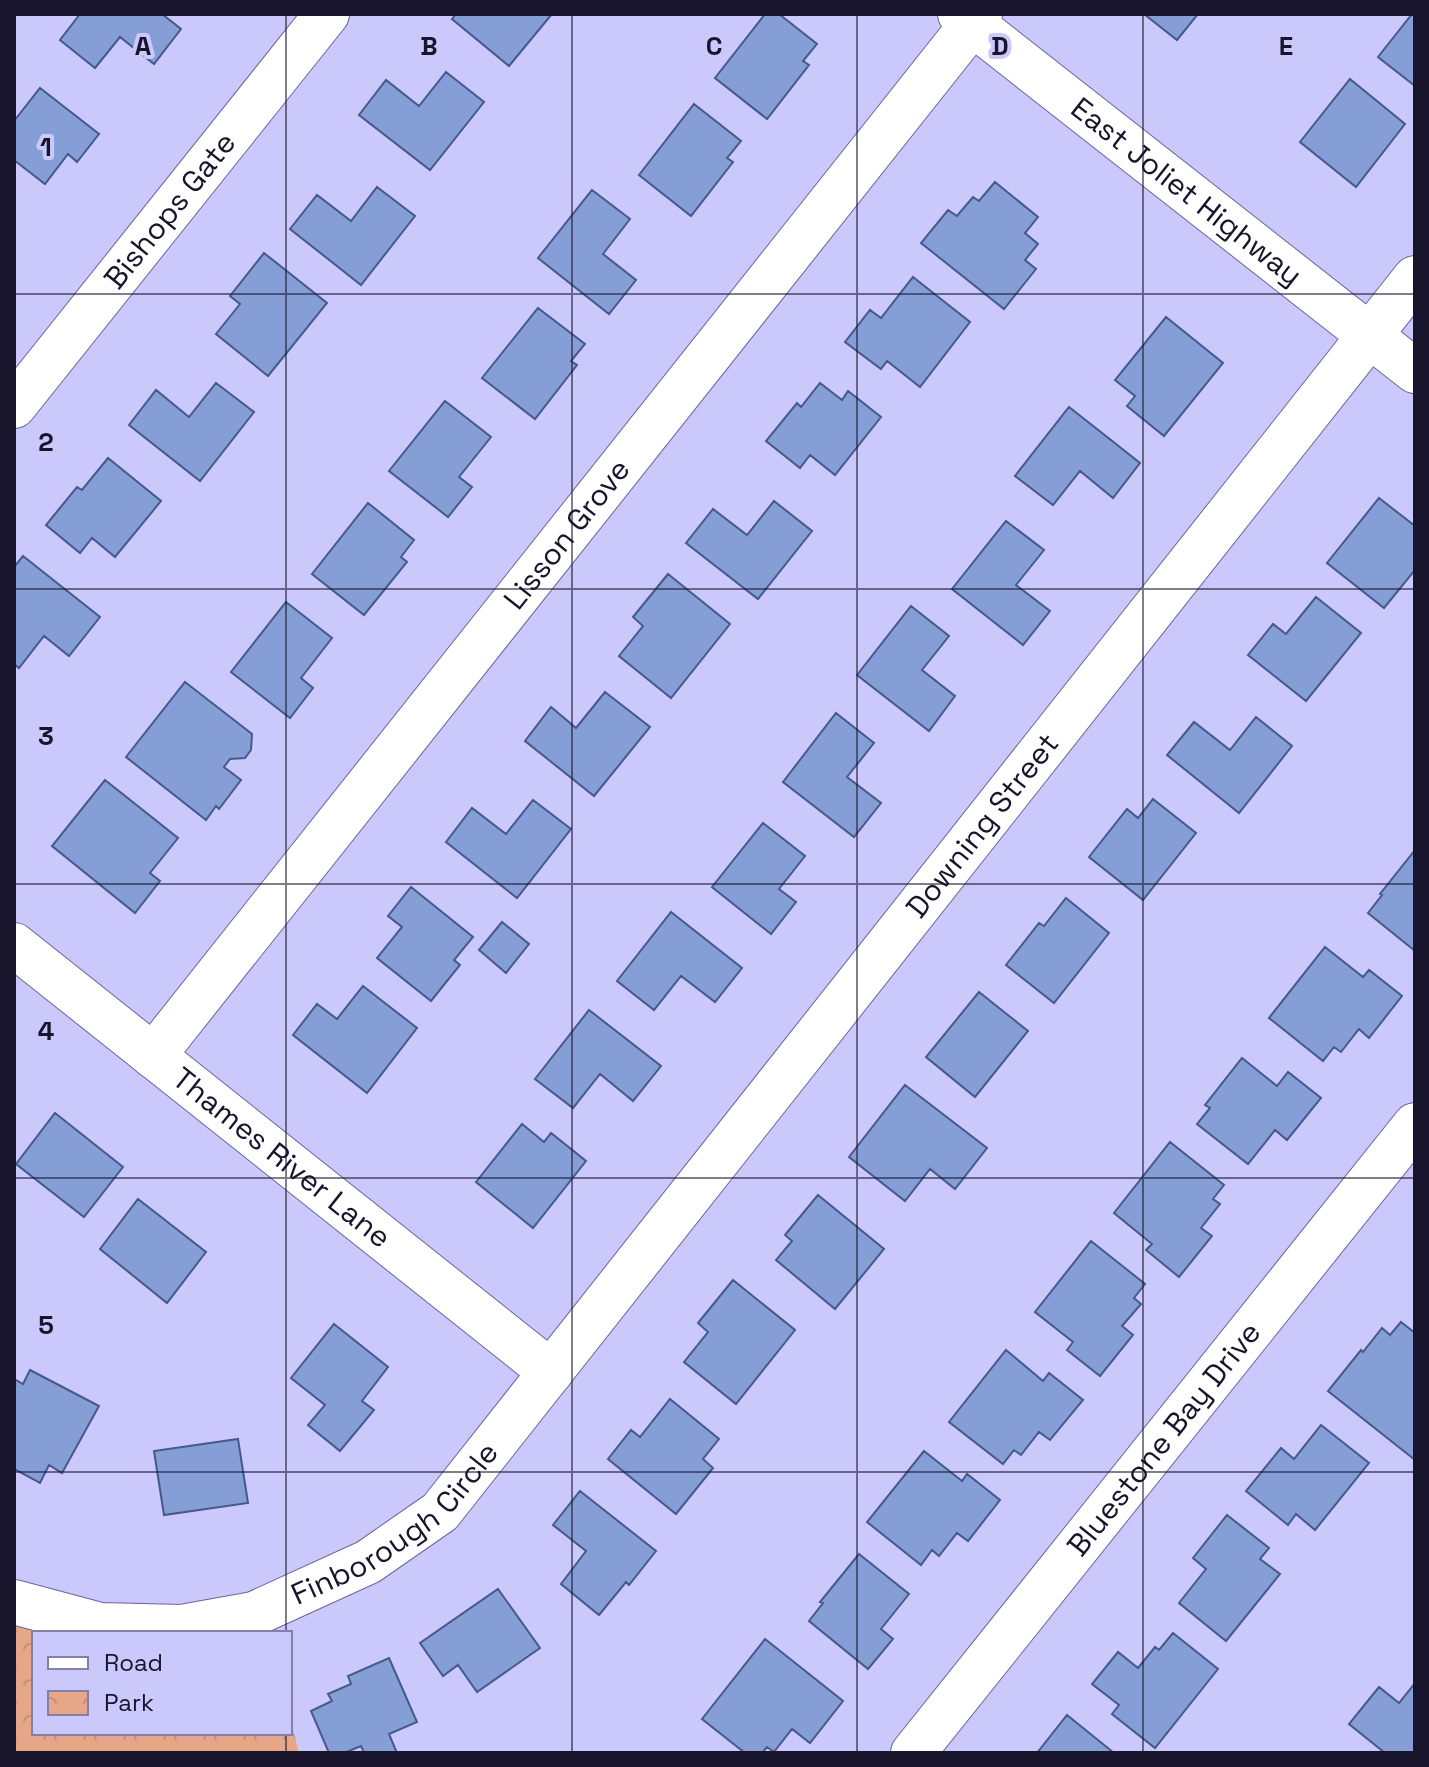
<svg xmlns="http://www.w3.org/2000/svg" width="1429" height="1767" font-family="'Space Grotesk',sans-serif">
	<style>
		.park { fill: url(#park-crowns) }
		.building { fill: #869ed6; stroke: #45598d; stroke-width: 2 }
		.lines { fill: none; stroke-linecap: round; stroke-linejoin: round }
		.minor-casing { stroke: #6a659e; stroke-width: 46 }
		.minor { stroke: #fff; stroke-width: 44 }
		.grid { fill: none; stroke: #17142b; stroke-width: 2; stroke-opacity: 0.55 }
		.labels { text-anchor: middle; stroke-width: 8; stroke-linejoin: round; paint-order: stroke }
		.street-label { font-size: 30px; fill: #17142b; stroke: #cbc8fb }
		.grid-label { font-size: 26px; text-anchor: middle; font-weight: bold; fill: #17142b; stroke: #cbc8fb; stroke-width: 8; stroke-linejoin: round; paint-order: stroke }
	</style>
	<defs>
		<pattern id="park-crowns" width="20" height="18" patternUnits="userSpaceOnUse" patternTransform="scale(2)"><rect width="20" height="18" fill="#e6a788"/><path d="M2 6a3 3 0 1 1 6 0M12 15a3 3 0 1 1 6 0" fill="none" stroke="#c58f76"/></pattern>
	</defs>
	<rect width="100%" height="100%" fill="#cbc8fb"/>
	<path class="park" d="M14 1618 86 1633H34V1733H290V1717L299 1753H14Z"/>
	<path class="building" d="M80 14H162L181 29 154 64 120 37 95 68 60 40Z
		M456 14H552L509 66 452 19Z
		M765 14H779L817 44 803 61 809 65 767 119 715 78Z
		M1144 14H1198L1177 40Z
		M1412 14H1415V86L1378 57Z
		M446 72 484 102 430 170 359 115 386 80 419 106Z
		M1350 79 1405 124 1356 187 1300 142Z
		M40 88 99 134 77 162 68 154 45 184 14 160V121Z
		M694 104 741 141 727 158 733 162 691 216 639 175Z
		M995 182 1038 217 1025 233 1038 244 1025 260 1036 269 1004 309 921 243 948 210 957 216 973 197 979 201Z
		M377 187 415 216 361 285 290 229 317 195 351 221Z
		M592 190 630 219 603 254 636 280 609 314 538 258Z
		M264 253 327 303 268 376 216 334 240 304 230 296Z
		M913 277 970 322 920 387 887 361 881 369 845 342 870 310 881 318Z
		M538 308 585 344 571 361 577 365 535 419 482 378Z
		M1166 317 1223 363 1164 436 1127 406 1135 396 1115 380Z
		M216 383 254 412 200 481 129 425 156 390 189 417Z
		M820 383 842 400 848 391 881 417 835 475 810 455 800 468 766 441 797 403 801 407Z
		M445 401 491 437 459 477 472 487 448 517 389 471Z
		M1069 407 1140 463 1113 498 1080 471 1053 505 1015 476Z
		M108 458 161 501 115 557 92 538 80 553 46 525 77 487 82 490Z
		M1379 498 1415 526V570L1384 608 1327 563Z
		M774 501 812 531 758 599 686 543 713 509 747 535Z
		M368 503 414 540 401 557 407 562 364 615 312 574Z
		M1006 521 1044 550 1016 585 1050 611 1023 645 952 589Z
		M23 556 100 617 69 656 44 636 19 668 14 664V567Z
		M668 574 730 624 671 698 619 656 643 626 633 617Z
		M1316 597 1361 633 1306 701 1248 655 1273 624 1286 634Z
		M286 602 332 638 301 678 313 688 290 718 231 672Z
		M911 606 949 636 922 670 955 696 929 731 857 675Z
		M185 682 252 734 251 750 245 758 230 759 224 767 241 780 219 809 216 806 206 820 126 757Z
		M605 692 650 727 594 796 525 741 551 707 576 728Z
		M836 713 874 743 847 777 881 803 854 837 783 782Z
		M1256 717 1292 746 1239 813 1167 755 1194 722 1230 750Z
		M105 780 178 838 150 873 160 881 135 913 52 846Z
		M1153 799 1196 833 1143 900 1089 857 1127 809 1138 818Z
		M533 800 571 829 517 898 446 842 472 808 506 834Z
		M763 823 805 856 779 889 796 902 771 934 712 887Z
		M1415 850V951L1368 913 1382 895 1380 894Z
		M411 887 473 937 454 960 460 965 431 1001 377 958 402 927 388 916Z
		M1066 898 1109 933 1054 1003 1006 965 1039 923 1044 926Z
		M671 912 742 968 715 1002 681 976 654 1010 617 981Z
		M502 922 529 944 506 973 479 950Z
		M1325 947 1363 977 1369 970 1402 996 1369 1038 1359 1029 1341 1052 1334 1047 1323 1061 1269 1018Z
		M363 986 417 1028 367 1093 293 1035 317 1004 337 1019Z
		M979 992 1028 1031 975 1097 926 1057Z
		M589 1010 661 1066 633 1101 600 1074 573 1108 535 1079Z
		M1242 1058 1277 1086 1288 1072 1321 1098 1287 1140 1275 1130 1248 1164 1197 1124 1210 1108 1205 1105Z
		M905 1085 987 1148 955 1189 930 1169 905 1201 849 1157Z
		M55 1113 123 1167 84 1217 16 1164Z
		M522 1124 544 1142 551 1133 586 1161 533 1228 476 1182Z
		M1170 1142 1224 1185 1213 1199 1220 1204 1201 1228 1212 1236 1179 1277 1146 1250 1152 1244 1114 1213Z
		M818 1195 884 1249 835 1309 776 1260 792 1241 785 1235Z
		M138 1199 206 1252 167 1303 100 1249Z
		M1091 1241 1145 1284 1134 1298 1141 1304 1122 1326 1133 1335 1100 1376 1067 1350 1073 1342 1035 1312Z
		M733 1280 795 1330 736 1404 684 1362 708 1332 698 1323Z
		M1401 1322 1415 1333V1460L1328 1391 1361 1350 1363 1352 1382 1328 1390 1335Z
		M334 1324 388 1367 362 1401 374 1410 340 1451 308 1425 325 1405 291 1378Z
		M1006 1350 1043 1381 1049 1373 1083 1400 1050 1440 1039 1432 1021 1455 1014 1450 1003 1464 949 1422Z
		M30 1370 99 1406 62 1473 49 1465 40 1483 14 1469V1379L23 1384Z
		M670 1399 719 1439 703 1459 713 1468 676 1514 608 1459 631 1430 640 1437Z
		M1321 1425 1369 1463 1315 1530 1296 1514 1288 1525 1246 1491 1281 1448 1294 1459Z
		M238 1439 248 1503 164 1515 154 1451Z
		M924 1451 962 1481 967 1474 1000 1500 968 1541 957 1533 939 1556 932 1550 921 1565 867 1522Z
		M580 1491 656 1551 629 1585 626 1582 599 1615 561 1584 586 1551 553 1525Z
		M1227 1515 1269 1548 1260 1559 1280 1574 1226 1641 1179 1603 1206 1569 1193 1558Z
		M859 1554 909 1594 881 1629 893 1639 868 1669 809 1621 823 1603 820 1602Z
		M498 1589 540 1648 477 1692 458 1665 443 1676 420 1643Z
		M1173 1633 1218 1669 1155 1748 1112 1714 1119 1705 1092 1684 1118 1652 1138 1668 1155 1647 1159 1650Z
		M765 1639 843 1701 810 1743 792 1729 774 1752 767 1747 762 1753H745L702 1719Z
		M389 1658 417 1722 389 1734 397 1753H364L361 1746 344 1753H329L311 1711 332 1701 328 1694 351 1684 348 1676Z
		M1415 1683V1753H1385L1349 1724 1379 1687 1399 1703Z
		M1067 1715 1114 1753H1037Z"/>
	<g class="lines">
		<defs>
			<g id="minor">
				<path id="s1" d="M960 14 1415 371"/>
				<path id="s2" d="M14 406 327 14"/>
				<path id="s3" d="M14 945 551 1372"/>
				<path id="s4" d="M153 1056 980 14"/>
				<path id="s5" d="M14 1602 100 1625 182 1627 254 1614 368 1562 440 1512 1415 278"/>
				<path id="s6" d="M913 1753 1415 1125"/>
			</g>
		</defs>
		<use href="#minor" class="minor-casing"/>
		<use href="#minor" class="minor"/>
	</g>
	<path class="grid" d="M286 14V1633M572 14V1753M857 14V1753M1143 14V1753M14 294H1415M14 589H1415M14 884H1415M14 1178H1415M14 1472H1415M286 1733V1753"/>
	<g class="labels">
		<g class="street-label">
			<text dy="10" stroke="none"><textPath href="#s1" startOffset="288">East Joliet Highway</textPath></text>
			<text dy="10" stroke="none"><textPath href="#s2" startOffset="250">Bishops Gate</textPath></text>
			<text dy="10" stroke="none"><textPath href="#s4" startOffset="666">Lisson Grove</textPath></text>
			<text dy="10" stroke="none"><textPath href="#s5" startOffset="1332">Downing Street</textPath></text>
			<text dy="10" stroke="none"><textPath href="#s3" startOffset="342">Thames River Lane</textPath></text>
			<text dy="10" stroke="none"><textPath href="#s6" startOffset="402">Bluestone Bay Drive</textPath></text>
			<text dy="10" stroke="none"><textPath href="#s5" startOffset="414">Finborough Circle</textPath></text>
		</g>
	</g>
	<g class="grid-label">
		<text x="143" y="55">A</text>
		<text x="429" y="55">B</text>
		<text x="714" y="55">C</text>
		<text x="1000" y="55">D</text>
		<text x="1286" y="55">E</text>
		<text x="46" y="156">1</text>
		<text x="46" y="451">2</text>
		<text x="46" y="745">3</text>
		<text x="46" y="1040">4</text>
		<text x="46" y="1334">5</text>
	</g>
	<rect width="1429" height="1767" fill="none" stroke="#17142b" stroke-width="32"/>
	<rect x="32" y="1631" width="260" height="104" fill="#cbc8fb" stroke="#8380a8" stroke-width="2"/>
	<rect x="48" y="1657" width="40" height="12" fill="#ffffff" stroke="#8380a8" stroke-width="2"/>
	<text x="104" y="1671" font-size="24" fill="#17142b">Road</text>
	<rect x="48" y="1691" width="40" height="24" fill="url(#park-crowns)" stroke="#8380a8" stroke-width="2"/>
	<text x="104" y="1711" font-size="24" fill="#17142b">Park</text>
</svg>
